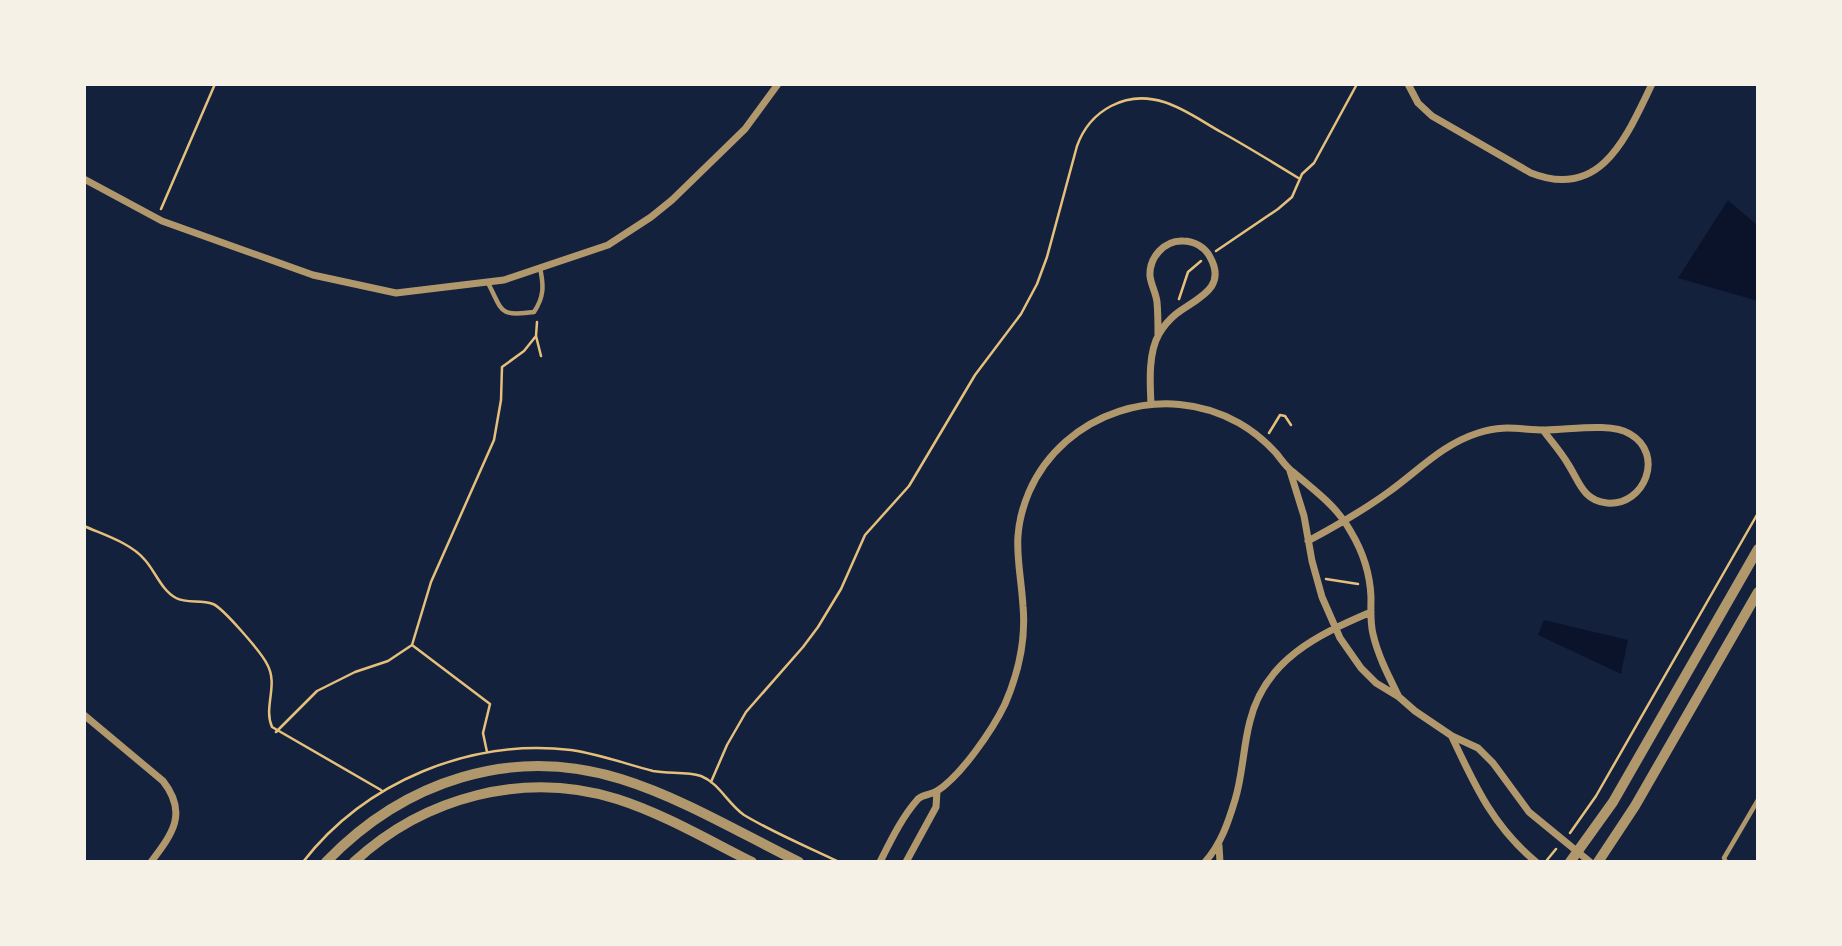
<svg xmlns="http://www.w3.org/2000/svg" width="1842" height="946" font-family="Montserrat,sans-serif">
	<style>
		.water { fill: #0b132b }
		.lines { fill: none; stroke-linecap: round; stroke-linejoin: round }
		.path { stroke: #e5c07b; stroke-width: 2.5 }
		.service { stroke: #b1986c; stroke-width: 4.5 }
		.minor { stroke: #b1986c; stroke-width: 7 }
		.tertiary { stroke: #b1986c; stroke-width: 10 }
	</style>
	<rect width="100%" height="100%" fill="#14213d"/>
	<path class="water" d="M1728 200 1758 226V301L1678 278Z
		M1544 620 1628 640 1621 674 1538 635Z"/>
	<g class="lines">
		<path class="path" d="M161 209 215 84
			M1216 251 1278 209 1292 197 1302 174 1314 163 1357 84
			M1179 299 1188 272 1201 261
			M536 336 541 356
			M1269 433 1280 415 1285 416 1291 425
			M84 526C104 535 131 543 145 560 155 571 162 591 176 598 187 604 201 599 213 604 223 608 261 652 267 664 279 685 263 707 272 727L381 790
			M1326 579 1358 584
			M412 645 490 704 483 733 487 752
			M276 732 317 691 355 672 388 661 412 645 431 582 494 440 501 400 502 367 524 351 536 336 537 322
			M711 782 727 745 746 712 803 647 818 627 841 589 865 535 909 486 975 375 1021 314 1037 284 1047 257 1077 146C1090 110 1126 90 1164 102 1184 108 1203 122 1221 132 1248 147 1274 163 1300 179
			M1570 833 1596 796 1758 513
			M1547 860 1556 849
			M303 862C365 782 470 738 571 750 599 754 626 764 653 771 669 774 686 771 701 776 719 783 728 804 744 815 774 833 808 847 839 862"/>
		<path class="service" d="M488 283C503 311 498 317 534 312 544 297 544 286 540 268
			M1726 862 1724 858 1758 800"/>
		<path class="minor" d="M1408 84 1418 103 1432 116 1531 173C1602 201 1627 135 1652 84
			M84 179 162 221 313 275 396 293 504 280 608 245 651 217 672 200 745 129 778 84
			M1151 404C1150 383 1148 353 1159 334 1163 327 1170 319 1176 314 1195 299 1228 289 1210 257 1205 247 1194 241 1183 241 1165 240 1149 257 1150 276 1151 285 1156 293 1157 302 1158 313 1158 324 1158 335
			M1290 471 1304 516 1312 561 1322 597 1340 638 1361 668 1376 683 1399 697 1415 711 1452 736 1478 748 1493 763 1529 812 1590 862
			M1308 541C1336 526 1364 510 1390 491 1419 470 1443 444 1478 433 1505 424 1520 430 1546 430 1569 430 1611 422 1630 434 1665 454 1645 506 1607 503 1583 501 1579 481 1568 464 1561 452 1551 441 1543 430
			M84 715 163 781C188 813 173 833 151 862
			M1452 737C1475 786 1493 826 1536 862
			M1219 846 1220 862
			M880 862C891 840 902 817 918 799 924 794 931 795 937 791 961 776 993 729 1005 704 1018 674 1026 639 1023 606 1020 561 1010 537 1029 492 1064 412 1164 380 1239 423 1253 431 1265 441 1276 453 1281 459 1286 467 1293 472 1315 491 1337 506 1351 532 1363 552 1370 574 1371 597 1371 609 1370 622 1373 634 1378 656 1389 677 1399 697
			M906 862 936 807 937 791
			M1205 862C1221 844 1228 823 1235 800 1243 774 1243 747 1250 721 1265 660 1317 635 1371 612"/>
		<path class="tertiary" d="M326 862C404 781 511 745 621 779 682 798 742 834 799 862
			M354 862C424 797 524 770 617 799 664 814 708 840 752 862
			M1570 862 1613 802 1758 549
			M1598 862 1635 806 1758 592"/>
	</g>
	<rect width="1842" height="946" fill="none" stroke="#f6f1e7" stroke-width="172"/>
</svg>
